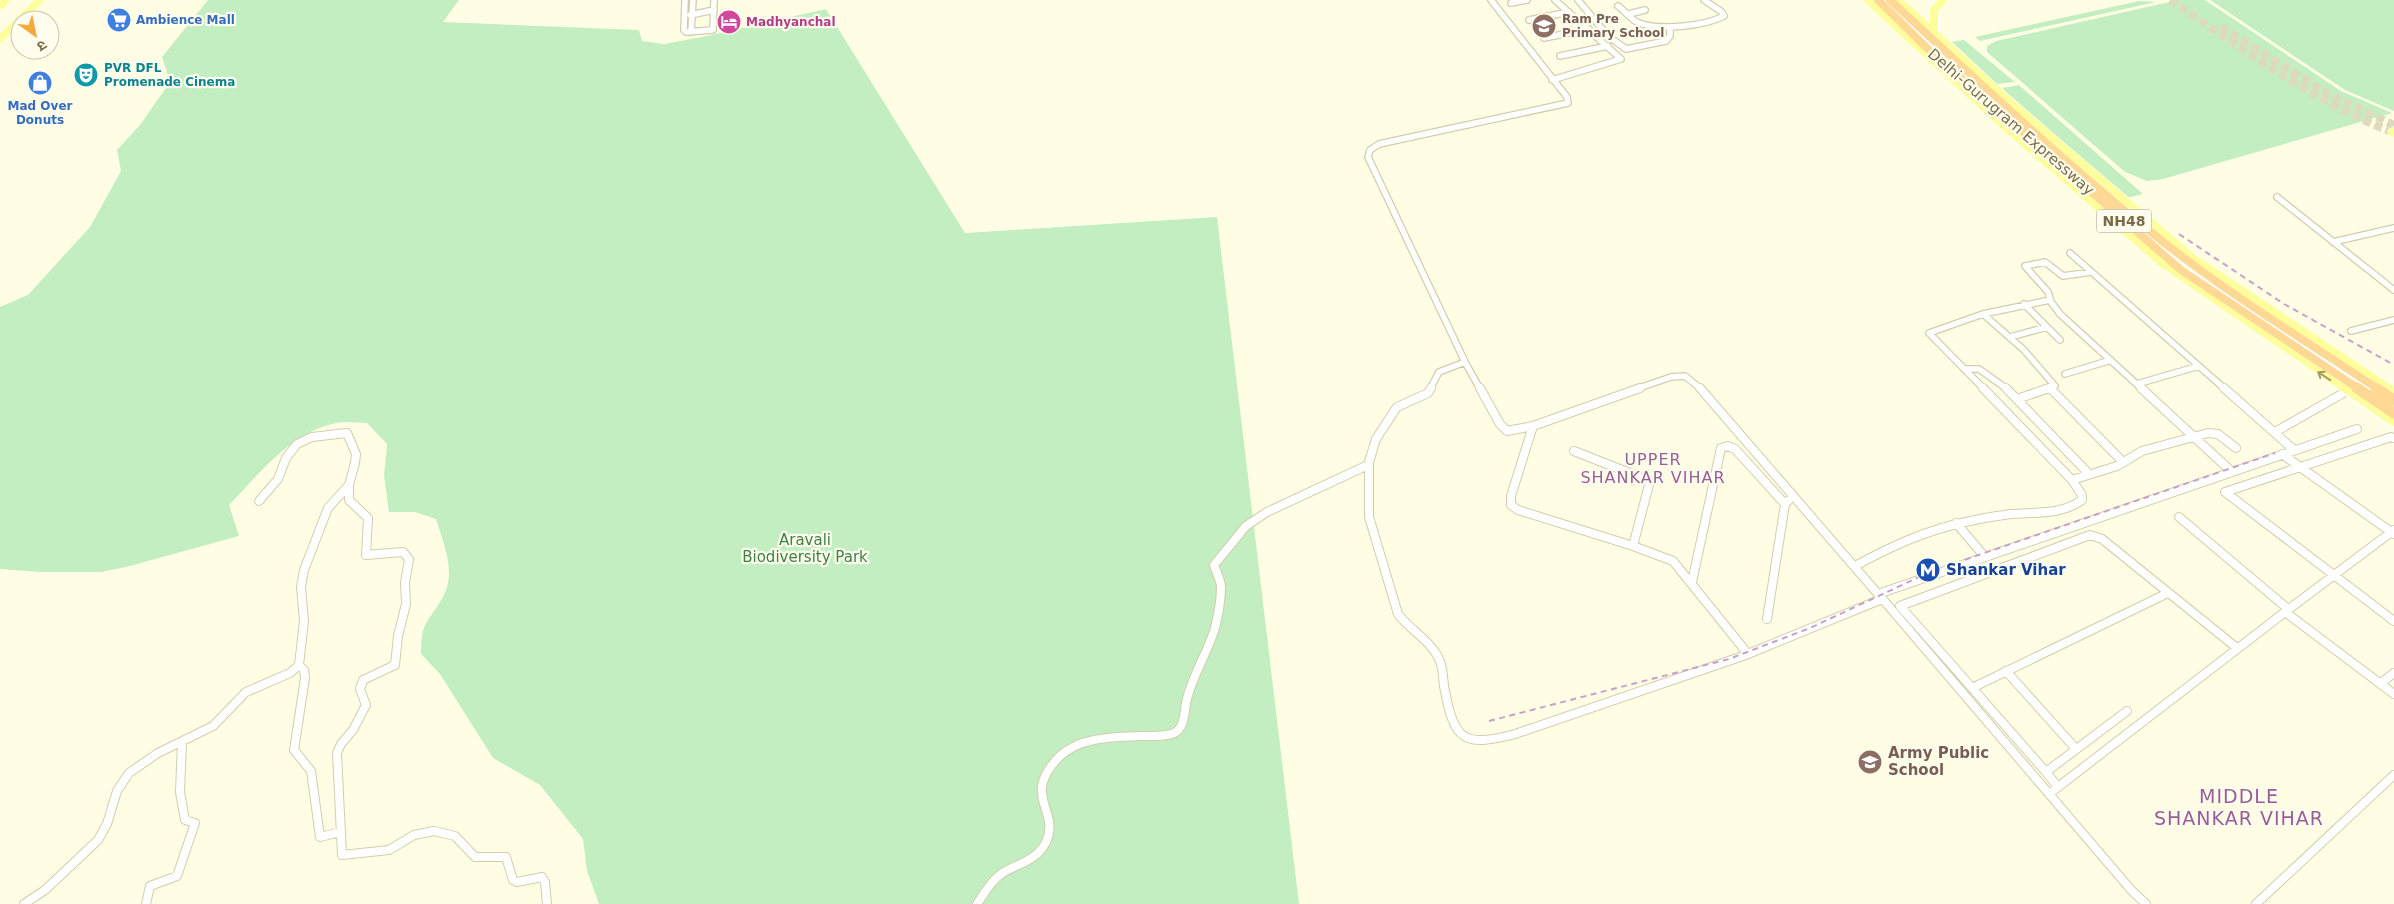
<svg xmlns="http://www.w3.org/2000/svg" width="2394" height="904" font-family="'DejaVu Sans','Noto Sans Devanagari',sans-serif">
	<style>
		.green { fill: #c3eec1 }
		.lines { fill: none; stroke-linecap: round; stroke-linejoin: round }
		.major-tunnel { stroke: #dedabe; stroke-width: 8; stroke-dasharray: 8 4; stroke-linecap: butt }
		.minor-far1-casing { stroke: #d4cdac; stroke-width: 8 }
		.minor-casing { stroke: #d4cdac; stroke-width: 10 }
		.major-far1-casing { stroke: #fff; stroke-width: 9 }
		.major-casing { stroke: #fff; stroke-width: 12 }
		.highway-far1-casing { stroke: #fff; stroke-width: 10 }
		.highway-casing { stroke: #fff; stroke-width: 14 }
		.minor-far1 { stroke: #fff; stroke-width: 5.5 }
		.minor { stroke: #fff; stroke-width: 8 }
		.major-far1 { stroke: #fffe9c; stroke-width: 8 }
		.major { stroke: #fffe9c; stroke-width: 9 }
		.highway-far1 { stroke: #ffd896; stroke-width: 8 }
		.highway { stroke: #ffd896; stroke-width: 11 }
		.rail { stroke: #c6a1ca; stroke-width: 2; stroke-dasharray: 6 4.5; stroke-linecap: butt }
		.oneway { stroke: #a39860 }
		.labels { text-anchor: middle; stroke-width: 4.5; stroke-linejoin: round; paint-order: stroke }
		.far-education-label { font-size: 12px; font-weight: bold; fill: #785e54; stroke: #fffeee; text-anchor: start }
		.far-shop-label { font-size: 12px; font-weight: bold; fill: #366cbe; stroke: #fffeee; text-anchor: start }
		.far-hotel-label { font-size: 12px; font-weight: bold; fill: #b23c85; stroke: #fffeee; text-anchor: start }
		.far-culture-label { font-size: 12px; font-weight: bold; fill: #0d838f; stroke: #fffeee; text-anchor: start }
		.shield { fill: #fffeee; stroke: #a39879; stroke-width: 1 }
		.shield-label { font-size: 14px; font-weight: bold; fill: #7b6c47 }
		.street-label { font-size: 15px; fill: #7b6c47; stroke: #fffeee }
		.park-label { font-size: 15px; fill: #3d8242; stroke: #fffeee }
		.transit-label { font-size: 15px; font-weight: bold; fill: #164399; stroke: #fffeee; text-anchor: start }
		.education-label { font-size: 15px; font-weight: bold; fill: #785e54; stroke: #fffeee; text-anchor: start }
		.neighbourhood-label { font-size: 16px; letter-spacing: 1px; fill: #985e96; stroke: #fffeee }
		.near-neighbourhood-label { font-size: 19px; letter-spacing: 1px; fill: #985e96; stroke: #fffeee }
	</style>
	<rect width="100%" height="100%" fill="#fffee5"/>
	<path class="green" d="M208 0H459L443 22 639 30 642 41 664 44 707 36 826 9 965 233 1217 217 1299 904H599L587 871 583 839 540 785 493 758 440 674 421 654C421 647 421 638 423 631 427 616 444 603 448 583 452 563 442 538 436 519L415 512H389L384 476 387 444 367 423C358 423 346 421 336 423 291 432 259 474 229 505L239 536 126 567 101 572H40L0 569V307L28 295 90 227 121 171 117 150 140 125 170 82 162 57Z
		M2178 0H2205L2341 91 2392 113 2163 179 2147 181 2125 172 1987 52V46L1996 41Z
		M2210 0H2394V111L2345 90Z
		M2139 1 2156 2 1980 41 1975 37Z
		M1964 40 2015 82 1997 84 1952 42Z
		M2019 85 2143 194 2127 198 2004 90 2003 88Z"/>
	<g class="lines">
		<path class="major-tunnel" d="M2170 0C2242 48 2311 101 2392 132
			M2221 27 2327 93 2394 125"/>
		<defs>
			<path id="minor-far1" d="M685 0 684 30 686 32 713 30 714 0
				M1578 0 1608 36 1626 49 1666 41 1670 36V27
				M1511 3 1527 0
				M1618 6C1625 11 1631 20 1639 23 1661 31 1704 26 1724 16L1722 12 1704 0
				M1629 14 1645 10
				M690 15 714 10
				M1529 20 1569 12
				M691 32 693 0
				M1544 38 1589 29
				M1560 56 1608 46
				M1552 80 1621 59 1555 0
				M2277 197 2394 290
				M2333 242 2394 228
				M2070 253 2225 389
				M2091 272 2063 276 2045 262 2025 266 2048 292 2051 302 2060 314 2142 389
				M2024 304 2060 340
				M1983 314 2024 350 2055 386 2045 389
				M2351 331 2394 320
				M2010 337 2047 327
				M1964 369H1979L2007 389
				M2065 374 2111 360
				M2137 384 2199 366
				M1430 389 1439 372 1465 362
				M1480 389 1465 362 1368 157 1370 150 1379 144 1568 103 1567 97 1491 0
				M1636 389 1671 377 1685 376 1701 389
				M1984 389 1929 333 1983 314 2050 300"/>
			<path id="minor" d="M1431 388 1428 393 1397 407 1376 439 1369 462V517L1398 614C1410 630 1431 641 1439 659 1443 667 1443 677 1444 686 1454 740 1462 748 1515 734L1743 656 1882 599
				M1480 388 1500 424 1507 431 1533 426 1640 388
				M1700 388 1878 594 2357 429
				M2006 388 2089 474
				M2141 388 2232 472
				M2224 388 2294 450
				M2051 389 2123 462
				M2017 399 2049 388
				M1533 426 1511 496V505L1518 510 1633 546 1673 561 1748 654
				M2275 432 2347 391
				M2394 438 2391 437 2225 492 2394 621
				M1574 451 1650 481 1633 546
				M2282 454 2394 534
				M2072 480 2117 466 2142 451 2208 433 2218 434 2236 448
				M259 501 278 479 286 458 297 444 312 437 347 433 356 454 355 463 349 485V500L368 518 366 555 403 552 409 559 405 583 406 604 398 636 395 665 363 680 360 689 366 705 353 730 341 744 337 753 342 855 389 850 414 835 434 831 455 836 475 857H506L513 880 517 882 542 877 545 882 547 904
				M2179 517 2288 609
				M1956 523 1985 557
				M1855 566C1890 547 1926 530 1966 522 1981 518 1996 516 2011 514 2035 512 2062 515 2082 500V495L2072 480 1983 388
				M1692 582 1721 448 1728 446 1735 449 1785 504
				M1880 596 2132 891 2146 904
				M2285 612 2394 530
				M1767 619 1785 504 1788 501
				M299 665 304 670 305 678 294 750 311 771 320 837 341 832
				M2006 671 2076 749
				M2380 684 2394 673
				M1972 688 2168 593
				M2127 711 2046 772 1900 606 2090 535 2102 539 2237 648
				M2046 772 2058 787
				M2049 794 2285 612 2394 694
				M24 904 45 890 98 840 107 824 117 791 129 773 158 753 213 726 246 692 290 673 299 665 304 621 301 587 304 570 328 508 349 485
				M146 904 150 886 177 876 195 823 185 820 180 792 182 742
				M977 904C984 894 990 882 1001 874 1016 864 1037 861 1046 842 1061 811 1021 797 1058 758 1079 736 1116 737 1144 736 1154 736 1165 737 1174 733 1186 727 1184 709 1187 699 1193 674 1208 652 1215 628 1218 616 1221 599 1221 587 1221 580 1216 572 1214 565L1246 526 1267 512 1368 465
				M2256 904 2394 775"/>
			<path id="major-far1" d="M1868 0 2004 126 2162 263 2346 389
				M1898 0 2011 103 2193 258 2390 389
				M0 6 6 0
				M1934 32V10L1943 0
				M0 39 40 0
				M2392 132 2394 133"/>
			<path id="major" d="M2345 388 2394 422
				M2388 388 2394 392"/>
			<path id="highway-far1" d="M1878 0 1931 52 2181 270 2359 389
				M1890 0C1979 82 2068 166 2162 241 2230 295 2306 341 2378 389"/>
			<path id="highway" d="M2357 388 2394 413
				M2376 388 2394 400"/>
		</defs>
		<use href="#minor-far1" class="minor-far1-casing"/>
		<use href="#minor" class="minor-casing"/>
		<use href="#major-far1" class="major-far1-casing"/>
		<use href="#major" class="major-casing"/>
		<use href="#highway-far1" class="highway-far1-casing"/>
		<use href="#highway" class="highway-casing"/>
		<use href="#minor-far1" class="minor-far1"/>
		<use href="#minor" class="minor"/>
		<use href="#major-far1" class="major-far1"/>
		<use href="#major" class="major"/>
		<use href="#highway-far1" class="highway-far1"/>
		<use href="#highway" class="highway"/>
		<path class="rail" d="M2179 234 2284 304 2394 365
			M1489 721 1729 659 1810 628 1932 571 2275 453"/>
	</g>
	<defs><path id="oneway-shaft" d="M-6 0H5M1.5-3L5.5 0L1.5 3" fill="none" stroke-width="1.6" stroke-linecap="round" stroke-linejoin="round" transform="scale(1.25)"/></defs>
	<use class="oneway" href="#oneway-shaft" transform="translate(2324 376) rotate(-146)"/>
	<defs>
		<symbol id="supermarket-disc" viewBox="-11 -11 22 22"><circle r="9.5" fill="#3f7fe0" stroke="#fffeee"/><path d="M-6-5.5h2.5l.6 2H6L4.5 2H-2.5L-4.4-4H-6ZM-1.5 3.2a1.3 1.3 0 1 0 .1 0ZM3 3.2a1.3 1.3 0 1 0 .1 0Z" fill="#fff"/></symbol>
		<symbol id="hotel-disc" viewBox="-11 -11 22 22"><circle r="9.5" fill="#d1479c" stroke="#fffeee"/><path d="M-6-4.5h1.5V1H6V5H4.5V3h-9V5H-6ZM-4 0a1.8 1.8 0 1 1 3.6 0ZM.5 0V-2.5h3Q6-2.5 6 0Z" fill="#fff"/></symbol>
		<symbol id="school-disc" viewBox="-11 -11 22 22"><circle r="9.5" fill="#8d6e63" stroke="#fffeee"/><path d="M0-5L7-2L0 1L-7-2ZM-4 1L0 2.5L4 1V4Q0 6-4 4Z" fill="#fff"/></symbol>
		<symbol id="theatre-disc" viewBox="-11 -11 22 22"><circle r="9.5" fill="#0f9aa8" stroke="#fffeee"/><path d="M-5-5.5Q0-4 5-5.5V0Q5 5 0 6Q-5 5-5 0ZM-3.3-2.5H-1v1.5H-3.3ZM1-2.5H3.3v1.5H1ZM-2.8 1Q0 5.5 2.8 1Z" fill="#fff"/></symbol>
		<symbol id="shop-disc" viewBox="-11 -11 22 22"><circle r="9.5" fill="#3f7fe0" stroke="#fffeee"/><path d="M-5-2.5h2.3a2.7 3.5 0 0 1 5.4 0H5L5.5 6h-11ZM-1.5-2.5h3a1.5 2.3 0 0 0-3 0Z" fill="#fff"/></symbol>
		<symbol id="metro-disc" viewBox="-11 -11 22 22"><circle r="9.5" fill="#1a4fb4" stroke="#fffeee"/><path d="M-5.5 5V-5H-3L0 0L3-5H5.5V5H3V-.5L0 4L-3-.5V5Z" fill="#fff"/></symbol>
	</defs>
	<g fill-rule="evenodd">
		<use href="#supermarket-disc" x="105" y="6" width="28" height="28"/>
		<use href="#hotel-disc" x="715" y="8" width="28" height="28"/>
		<use href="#school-disc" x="1530" y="12" width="28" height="28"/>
		<use href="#theatre-disc" x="72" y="61" width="28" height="28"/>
		<use href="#shop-disc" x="26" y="69" width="28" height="28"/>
		<use href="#metro-disc" x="1914" y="556" width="28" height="28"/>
		<use href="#school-disc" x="1856" y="748" width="28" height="28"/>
	</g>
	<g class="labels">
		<g class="far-education-label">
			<text x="1562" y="23">Ram Pre<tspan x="1562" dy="14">Primary School</tspan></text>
		</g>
		<g class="far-shop-label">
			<text x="136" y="24">Ambience Mall</text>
			<text x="40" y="110" text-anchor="middle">Mad Over<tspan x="40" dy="14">Donuts</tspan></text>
		</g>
		<g class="far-hotel-label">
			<text x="746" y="26">Madhyanchal</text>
		</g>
		<g class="far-culture-label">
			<text x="104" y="72">PVR DFL<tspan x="104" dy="14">Promenade Cinema</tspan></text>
		</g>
		<rect class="shield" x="2096.5" y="209.5" width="55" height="23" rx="4"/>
		<g class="shield-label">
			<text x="2124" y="226">NH48</text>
		</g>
		<g class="street-label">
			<text transform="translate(2011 122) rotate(41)" y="5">Delhi-Gurugram Expressway</text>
		</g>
		<g class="park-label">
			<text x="805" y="545">Aravali<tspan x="805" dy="17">Biodiversity Park</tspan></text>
		</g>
		<g class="transit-label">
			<text x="1946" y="575">Shankar Vihar</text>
		</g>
		<g class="education-label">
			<text x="1888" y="758">Army Public<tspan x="1888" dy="17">School</tspan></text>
		</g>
		<g class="neighbourhood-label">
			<text x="1653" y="465">UPPER<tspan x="1653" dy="18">SHANKAR VIHAR</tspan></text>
		</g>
		<g class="near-neighbourhood-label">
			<text x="2239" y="803">MIDDLE<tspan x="2239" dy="22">SHANKAR VIHAR</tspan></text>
		</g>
	</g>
	<g transform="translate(35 35) rotate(147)"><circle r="24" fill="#fffeee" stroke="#cac4ab"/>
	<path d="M0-4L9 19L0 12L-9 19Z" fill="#f5a93d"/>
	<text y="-8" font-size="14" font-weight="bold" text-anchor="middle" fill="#7b6c47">उ</text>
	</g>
</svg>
